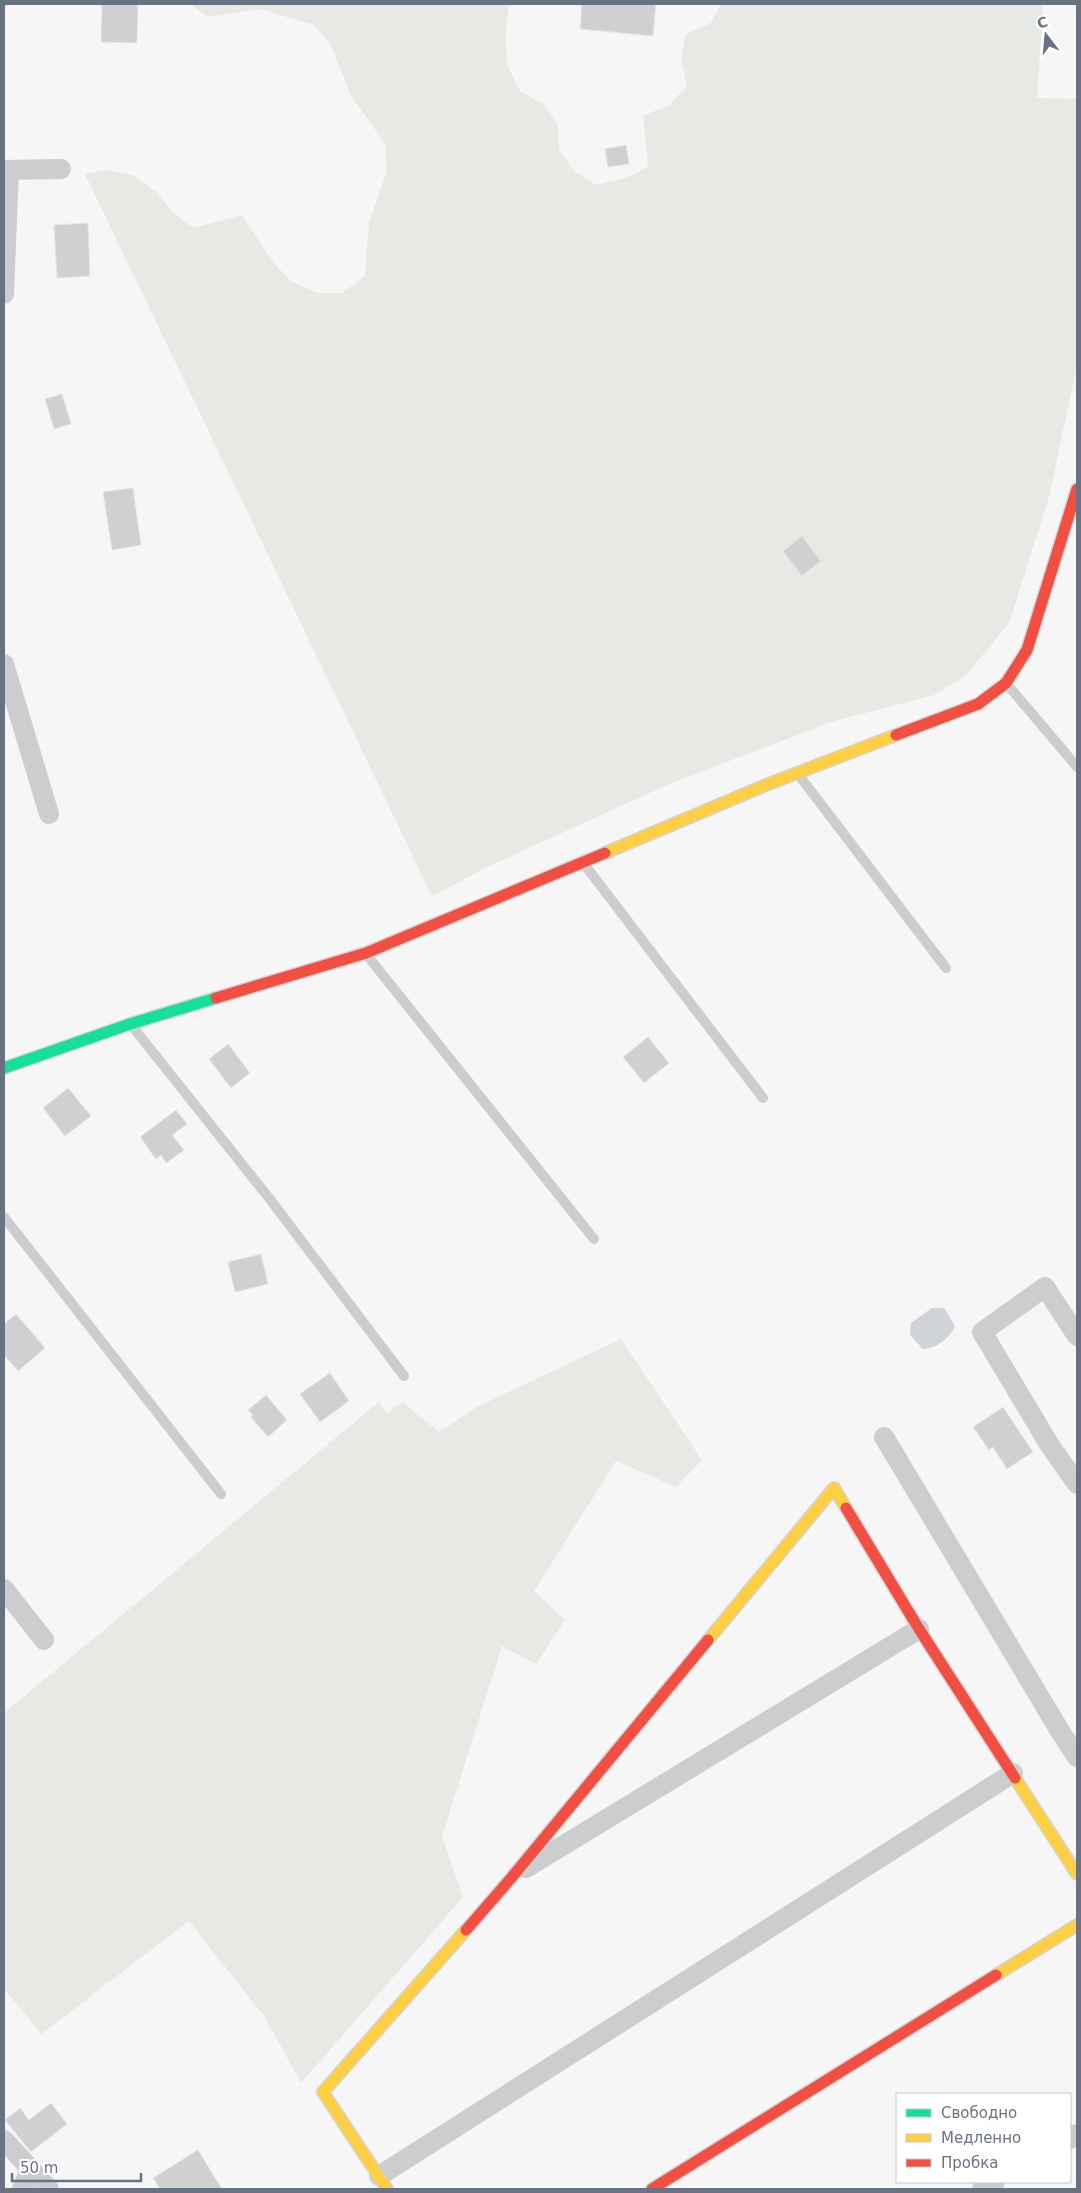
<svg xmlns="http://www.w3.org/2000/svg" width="1081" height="2193" font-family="'DejaVu Sans',sans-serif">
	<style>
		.green { fill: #e6e9e4 }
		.water { fill: #d0d4d8 }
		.building { fill: #cfd0d1; stroke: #e6e6e6 }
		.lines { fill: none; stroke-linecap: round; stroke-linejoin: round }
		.fast-casing { stroke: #d2d3d4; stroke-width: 14 }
		.slow-casing { stroke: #d2d3d4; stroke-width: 14 }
		.jam-casing { stroke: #d2d3d4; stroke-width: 14 }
		.lane { stroke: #cccdcf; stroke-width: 10 }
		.street { stroke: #cccdcf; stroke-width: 20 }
		.fast { stroke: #16e098; stroke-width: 11 }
		.slow { stroke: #ffcf43; stroke-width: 11 }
		.jam { stroke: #f24e42; stroke-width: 11 }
	</style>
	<rect width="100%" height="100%" fill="#f6f6f6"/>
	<path class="green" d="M191 4H509L505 37 508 67 520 91 542 104 558 124 559 150 574 171 596 185 626 178 648 167 643 116 669 105 687 86 681 60 686 34 711 23 721 4H1041L1043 5 1037 98 1077 99V365L1049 497 1009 623 967 674 935 695 834 721 669 784 487 867 432 896 85 174 106 170 133 175 156 192 172 212 193 228 242 215 271 260 291 281 317 293H342L365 276 369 223 387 171 385 143 351 96 331 45 314 25 260 9 207 17Z
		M621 1339 702 1460 676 1487 616 1461 534 1591 565 1620 536 1664 502 1646 442 1836 463 1897 301 2083 265 2017 189 1921 41 2034 4 1988V1713L379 1402 387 1414 402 1402 439 1432 479 1406Z"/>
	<path class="water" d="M932 1308H944L955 1326C950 1338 937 1348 923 1349L910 1335 911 1323Z"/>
	<path class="building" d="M102 4H138L137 43 101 42Z
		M582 4H656L653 36 580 29Z
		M626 145 629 164 608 167 605 149Z
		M88 223 90 276 57 278 54 225Z
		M62 394 71 424 54 429 45 399Z
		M133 488 141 545 112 550 103 492Z
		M802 536 821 561 802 576 783 551Z
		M648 1037 669 1063 644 1083 623 1057Z
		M228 1044 250 1073 231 1088 209 1059Z
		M68 1088 91 1116 65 1136 43 1108Z
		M176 1110 187 1124 172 1135 184 1150 166 1163 161 1155 156 1159 140 1137Z
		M261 1254 268 1284 235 1292 228 1262Z
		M16 1314 45 1348 18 1371 4 1355V1324Z
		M330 1373 349 1401 320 1422 300 1394Z
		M266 1395 287 1420 268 1437 251 1417 253 1415 248 1410Z
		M1003 1407 1033 1452 1007 1469 993 1447 989 1450 973 1427Z
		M51 2103 67 2124 31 2152 5 2120 20 2108 29 2120Z
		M198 2150 222 2189H160L153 2178Z"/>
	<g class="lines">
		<defs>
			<path id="fast" d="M4 1068 130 1024 216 998"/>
			<path id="slow" d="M605 853 766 785 896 735
				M708 1640 834 1488 846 1508
				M1015 1778 1077 1874
				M996 1975 1077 1925
				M387 2189 323 2092 466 1930"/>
			<path id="jam" d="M896 735 978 704 1006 683 1027 650 1077 489
				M216 998 366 953 605 853
				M846 1508 919 1629 1015 1778
				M466 1930 512 1877 708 1640
				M652 2189 996 1975"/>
		</defs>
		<use href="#fast" class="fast-casing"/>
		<use href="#slow" class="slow-casing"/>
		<use href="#jam" class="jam-casing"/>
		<path class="lane" d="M1007 684 1077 767
			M798 774 946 968
			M584 864 763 1098
			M366 954 594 1239
			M132 1026 269 1198 404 1376
			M4 1217 221 1494"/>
		<path class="street" d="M4 170 61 169
			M4 294 9 170
			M4 664 49 814
			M1077 1336 1045 1287 982 1332 1049 1444 1077 1484
			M884 1437 1060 1731 1077 1757
			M4 1589 44 1640
			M526 1868 919 1629
			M1070 2139 1077 2134
			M4 2140 49 2189
			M379 2176 1013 1773
			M22 2189 30 2169
			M982 2189 995 2182"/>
		<use href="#fast" class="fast"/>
		<use href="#slow" class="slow"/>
		<use href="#jam" class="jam"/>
	</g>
	<rect width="1081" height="2193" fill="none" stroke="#697283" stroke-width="10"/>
	<rect x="896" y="2093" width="175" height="90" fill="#ffffff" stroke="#c3c7cd"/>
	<rect x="906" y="2109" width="25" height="8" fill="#16e098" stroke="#c3c7cd"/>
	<text x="941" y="2118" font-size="15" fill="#697283">Свободно</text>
	<rect x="906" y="2134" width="25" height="8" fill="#ffcf43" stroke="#c3c7cd"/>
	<text x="941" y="2143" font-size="15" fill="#697283">Медленно</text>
	<rect x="906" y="2159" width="25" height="8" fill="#f24e42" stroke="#c3c7cd"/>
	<text x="941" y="2168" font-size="15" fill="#697283">Пробка</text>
	<g transform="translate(1046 35) rotate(344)" stroke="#ffffff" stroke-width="4" paint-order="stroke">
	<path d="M0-4L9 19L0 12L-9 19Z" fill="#697283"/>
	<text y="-8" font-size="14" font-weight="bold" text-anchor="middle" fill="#697283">С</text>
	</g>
	<path d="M12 2173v8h129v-8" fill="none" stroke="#697283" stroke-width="2.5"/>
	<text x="20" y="2173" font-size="15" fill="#697283" stroke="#ffffff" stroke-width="4" paint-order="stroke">50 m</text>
</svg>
